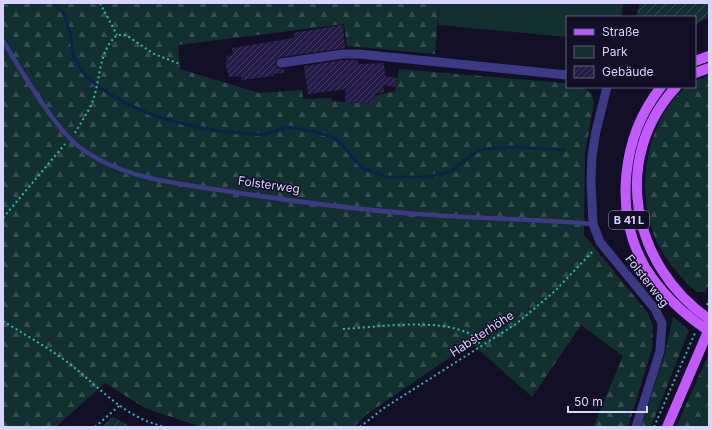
<svg xmlns="http://www.w3.org/2000/svg" width="712" height="430" font-family="Inter,sans-serif">
	<style>
		.green { fill: #12302f }
		.forest { fill: url(#forest-firs) }
		.garden { fill: url(#garden-furrows) }
		.lines { fill: none; stroke-linecap: round; stroke-linejoin: round }
		.stream { stroke: #0c2248; stroke-width: 3 }
		.building { fill: url(#building-hatch) }
		.path { stroke: #2fb8b0; stroke-width: 2; stroke-dasharray: 2 3; stroke-linecap: butt }
		.service { stroke: #3d3a85; stroke-width: 4.5 }
		.minor { stroke: #3d3a85; stroke-width: 9 }
		.primary { stroke: #c25bff; stroke-width: 10 }
		.labels { text-anchor: middle; stroke-width: 3; stroke-linejoin: round; paint-order: stroke }
		.shield { fill: #130f26; stroke: #9e99be; stroke-width: 1 }
		.shield-label { font-size: 11px; font-weight: bold; fill: #d9d4ff }
		.street-label { font-size: 12px; fill: #d9d4ff; stroke: #130f26 }
	</style>
	<defs>
		<pattern id="forest-firs" width="22" height="20" patternUnits="userSpaceOnUse"><rect width="22" height="20" fill="#12302f"/><path d="M5 1l3.5 6h-7zM16 11l3.5 6h-7z" fill="#344d4e"/></pattern>
		<pattern id="garden-furrows" width="10" height="10" patternUnits="userSpaceOnUse"><rect width="10" height="10" fill="#12302f"/><path d="M-1 1l2-2M0 10L10 0M9 11l2-2" fill="none" stroke="#344d4e"/></pattern>
		<pattern id="building-hatch" width="6" height="6" patternUnits="userSpaceOnUse"><rect width="6" height="6" fill="#241b47"/><path d="M-1 1l2-2M0 6l6-6M5 7l2-2" fill="none" stroke="#433b63"/></pattern>
	</defs>
	<rect width="100%" height="100%" fill="#130f26"/>
	<path class="green" d="M439 3H624L621 17H567V37L438 25Z
		M709 403V427H696Z"/>
	<path class="forest" d="M3 3H439L435 54 347 46 344 24 178 45 180 69 259 93 302 90 303 99 331 98 332 101 374 104V96L395 91 399 69 564 83H567V87H583L592 94 594 103 585 153 584 235 648 313 653 326 652 349 628 427H593L623 356 581 325 532 397 471 343 367 414 354 427H201L145 408 105 383 56 427H3Z
		M709 75V284L705 292H697C680 277 666 261 656 240 635 191 645 122 686 87H695V81Z
		M673 317 689 330 651 427H641L665 353Z
		M709 353V403L696 427H676Z"/>
	<path class="garden" d="M640 3H709V17L695 24V17H636Z
		M113 417 132 427H102Z"/>
	<g class="lines">
		<path class="stream" d="M54 3 64 14 70 33 74 58 85 75 97 86 125 103 155 116 176 122 217 131 262 135 288 127 317 132 337 139 362 168 387 177H428L451 171 479 150 513 147 565 150"/>
	</g>
	<path class="building" d="M343 25 345 48 280 57 276 60 275 64 278 68 284 69V73L273 74V76L241 80V76L229 77 225 63 227 62 226 56 233 55 232 48 294 38 293 33Z
		M343 60H358V64L384 63 385 76 397 78 395 87 383 85 384 92 375 94 374 104 345 102 346 89 308 94 304 66Z"/>
	<g class="lines">
		<path class="path" d="M100 3 117 35
			M75 133C81 122 89 111 93 100 101 78 98 52 117 35H126L154 54 180 64
			M3 218 65 144
			M707 305 709 300
			M3 321C25 335 49 348 70 364 100 388 126 419 166 427
			M343 329C378 327 436 318 468 333 473 335 477 341 481 345
			M95 427 119 406
			M360 427 384 408 516 324 555 291 594 250
			M654 427 695 333"/>
		<path class="service" d="M3 41C22 71 54 129 82 149 125 180 182 184 233 192 299 202 365 211 432 215 486 219 539 219 593 224"/>
		<path class="minor" d="M281 63 343 54H359L567 75
			M607 87 596 131 592 156 591 182 593 224 600 242 655 309 662 323 660 351 636 427"/>
		<path class="primary" d="M695 61 709 56
			M695 73 709 68
			M661 87C622 136 613 211 645 267 661 293 683 314 709 331
			M676 87C610 158 632 266 709 319
			M667 427 709 329"/>
	</g>
	<g class="labels">
		<rect class="shield" x="609" y="211" width="40" height="18" rx="3"/>
		<g class="shield-label">
			<text x="629" y="224">B 41 L</text>
		</g>
		<g class="street-label">
			<text transform="translate(269 185) rotate(8)" y="4">Folsterweg</text>
			<text transform="translate(647 281) rotate(52)" y="4">Folsterweg</text>
			<text transform="translate(482 334) rotate(-33)" y="4">Habsterhöhe</text>
		</g>
	</g>
	<rect width="712" height="430" fill="none" stroke="#d9d4ff" stroke-width="8"/>
	<rect x="566" y="16" width="130" height="72" fill="#130f26" stroke="#625e7d"/>
	<rect x="574" y="29" width="20" height="6" fill="#c25bff" stroke="#625e7d"/>
	<text x="602" y="36" font-size="12" fill="#d9d4ff">Straße</text>
	<rect x="574" y="46" width="20" height="12" fill="#12302f" stroke="#625e7d"/>
	<text x="602" y="56" font-size="12" fill="#d9d4ff">Park</text>
	<rect x="574" y="66" width="20" height="12" fill="url(#building-hatch)" stroke="#625e7d"/>
	<text x="602" y="76" font-size="12" fill="#d9d4ff">Gebäude</text>
	<path d="M568 406v6h79v-6" fill="none" stroke="#d9d4ff" stroke-width="2"/>
	<text x="574" y="406" font-size="12" fill="#d9d4ff" stroke="#130f26" stroke-width="3" paint-order="stroke">50 m</text>
</svg>
